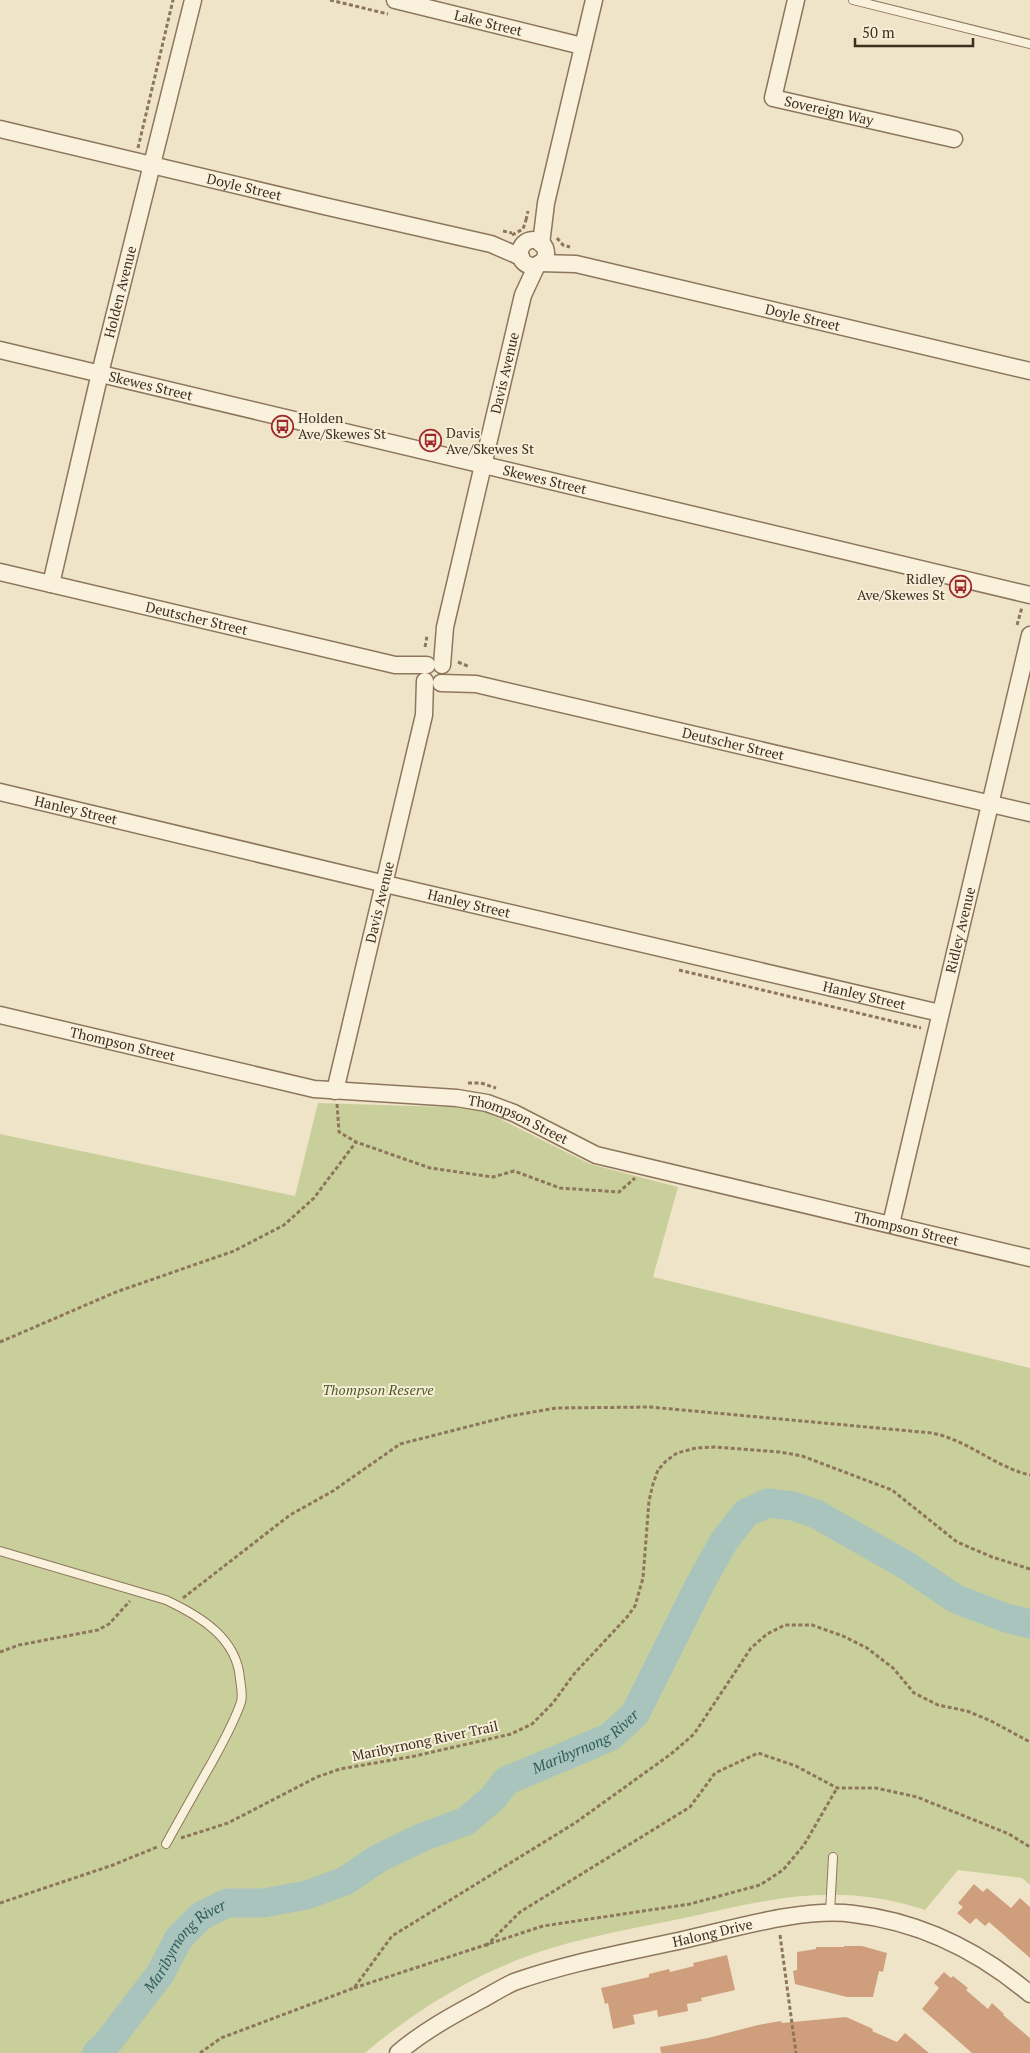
<svg xmlns="http://www.w3.org/2000/svg" width="1030" height="2053" font-family="'PT Serif',serif">
	<style>
		.park { fill: #c9cf9b }
		.lines { fill: none; stroke-linecap: round; stroke-linejoin: round }
		.river { stroke: #a9c4bc; stroke-width: 29 }
		.building { fill: #cf9f7d }
		.lane-casing { stroke: #8d765c; stroke-width: 10 }
		.street-casing { stroke: #8d765c; stroke-width: 19 }
		.path { stroke: #8d765c; stroke-width: 3; stroke-dasharray: 4 2.5; stroke-linecap: butt }
		.lane { stroke: #faf1dc; stroke-width: 8 }
		.street { stroke: #faf1dc; stroke-width: 16 }
		.labels { text-anchor: middle; stroke-width: 4; stroke-linejoin: round; paint-order: stroke }
		.street-label { font-size: 14px; fill: #3d2e20; stroke: #f7eed8 }
		.poi-label { font-size: 14px; fill: #3d2e20; stroke: #f7eed8; text-anchor: start }
		.park-label { font-size: 14px; font-style: italic; fill: #4d5a26; stroke: #f7eed8 }
		.water-label { font-size: 15px; font-style: italic; fill: #2f5d5a; stroke: #f7eed8 }
	</style>
	<rect width="100%" height="100%" fill="#f0e4c8"/>
	<path class="park" d="M318 1103 478 1108 590 1164 678 1187 653 1277 1030 1368V1885L1022 1878 958 1870 925 1910C837 1881 770 1899 684 1918 645 1926 607 1933 569 1943 493 1963 425 2002 365 2053H0V1134L295 1196Z"/>
	<g class="lines">
		<path class="river" id="s1" d="M97 2053 105 2046 160 1974 179 1938 201 1916 227 1903H263L307 1895 345 1881 379 1858 423 1837 466 1821 493 1798 506 1781 610 1737 635 1714 700 1584 724 1541 746 1513 768 1503 793 1506 816 1514 904 1564 956 1599 1006 1618 1030 1624"/>
	</g>
	<path class="building" d="M974 1884 983 1892 987 1888 1011 1908 1020 1898 1030 1907V1958L989 1922 985 1926 976 1918 970 1924 957 1913 963 1907 958 1903Z
		M844 1946H862L887 1953 883 1972 879 1971 873 1997H847L795 1984 793 1971 797 1970V1952L816 1949V1947H844Z
		M727 1955 735 1990 701 1998 702 2001 687 2004 688 2011 658 2017 657 2010 633 2015 635 2024 613 2029 608 2003 605 2004 601 1988 649 1977V1974L669 1969 670 1972 694 1966 693 1963Z
		M944 1972 951 1978 953 1976 968 1988 966 1990 988 2009 992 2003 1004 2014 1003 2015 1030 2038V2053H972L922 2009 939 1988 934 1983Z
		M846 2017 873 2029 872 2031 897 2042 905 2033 929 2053H661L660 2047 708 2038 758 2025 781 2021 782 2023Z"/>
	<g class="lines">
		<defs>
			<path id="lane" d="M853 0 1030 44
				M0 1551 166 1600C200 1616 237 1638 240 1679 241 1686 243 1695 241 1702 234 1723 222 1744 211 1764 196 1790 181 1817 166 1844
				M830 1912 833 1857"/>
			<g id="street">
				<path id="s2" d="M395 0 582 46"/>
				<path id="s3" d="M796 0 773 98 954 139"/>
				<path id="s4" d="M0 129 324 206 491 244 521 257"/>
				<circle cx="533" cy="253" r="13"/>
				<path d="M541 244 546 203 594 0"/>
				<path id="s5" d="M540 263 576 264 1030 371"/>
				<path id="s6" d="M0 350 1030 595"/>
				<path id="s7" d="M0 572 395 665H427"/>
				<path id="s8" d="M51 584 100 373 193 0"/>
				<path id="s9" d="M442 665 445 627 523 295 537 265"/>
				<path id="s10" d="M441 683 476 684 1030 813"/>
				<path id="s11" d="M0 792 398 887 940 1013"/>
				<path id="s12" d="M0 1015 314 1089 457 1098 487 1103 514 1113 596 1155 1030 1258"/>
				<path id="s13" d="M335 1091 424 715 425 681"/>
				<path id="s14" d="M891 1224 1030 635"/>
				<path id="s15" d="M398 2053C422 2032 453 2015 481 2000 492 1994 503 1987 514 1982 570 1962 629 1952 687 1939 736 1928 805 1907 854 1914 921 1922 979 1951 1030 1994"/>
			</g>
		</defs>
		<use href="#lane" class="lane-casing"/>
		<use href="#street" class="street-casing"/>
		<path class="path" d="M330 0 388 14
			M138 148 173 0
			M526 220 528 211
			M503 231 512 233
			M512 235 523 229 526 220
			M557 238 563 245 570 247
			M1017 625 1022 607
			M425 647 427 636
			M458 662 470 667
			M679 970 921 1028
			M468 1083H481L496 1088
			M337 1104 339 1132 356 1142 430 1168 493 1177 514 1171 560 1188 619 1192 635 1178
			M0 1342 116 1292 234 1251 284 1225 314 1198 356 1142
			M183 1598 290 1515 333 1491 400 1444 510 1416 556 1408 650 1407 932 1433C968 1440 995 1467 1030 1475
			M0 1652 19 1645 98 1630 109 1624 130 1601
			M181 1838 228 1823 317 1777 340 1769 415 1756 511 1734 532 1724 553 1703 574 1674 627 1617 635 1606 643 1578 649 1501 653 1484 658 1470 666 1461 677 1453 696 1448 714 1447 780 1452 802 1456 892 1490 957 1542 992 1557 1030 1569
			M0 1903 113 1865 157 1847
			M780 1935 796 2053
			M486 1946 520 1912 690 1807 715 1773 758 1753 796 1766 837 1788H876L917 1797 1009 1834 1030 1847
			M354 1988 543 1926 690 1904 760 1885 783 1870 804 1845 837 1788
			M200 2053 221 2038 354 1988 392 1936 575 1823 671 1754 694 1734 751 1648 767 1634 785 1625H812L843 1636 867 1648 893 1668 914 1693 938 1705 967 1711 991 1721 1030 1742"/>
		<use href="#lane" class="lane"/>
		<use href="#street" class="street"/>
	</g>
	<defs>
		<symbol id="bus-ring" viewBox="-11 -11 22 22"><circle r="9.5" fill="#f7eed8" stroke="#9e2a2b" stroke-width="1.5"/><path d="M-5-6H5V4H4V6H2V4H-2V6H-4V4H-5ZM-3.5-4V0h7V-4ZM-3.5 1.2v1.5H-2V1.2ZM2 1.2v1.5H3.5V1.2Z" fill="#9e2a2b"/></symbol>
	</defs>
	<g fill-rule="evenodd">
		<use href="#bus-ring" x="270" y="414" width="25" height="25"/>
		<use href="#bus-ring" x="418" y="428" width="25" height="25"/>
		<use href="#bus-ring" x="948" y="574" width="25" height="25"/>
	</g>
	<g class="labels">
		<g class="street-label">
			<text dy="5" stroke="none"><textPath href="#s2" startOffset="96">Lake Street</textPath></text>
			<text dy="5" stroke="none"><textPath href="#s3" startOffset="158">Sovereign Way</textPath></text>
			<text dy="5" stroke="none"><textPath href="#s4" startOffset="251">Doyle Street</textPath></text>
			<text dy="5" stroke="none"><textPath href="#s8" startOffset="300">Holden Avenue</textPath></text>
			<text dy="5" stroke="none"><textPath href="#s5" startOffset="269">Doyle Street</textPath></text>
			<text dy="5" stroke="none"><textPath href="#s9" startOffset="299">Davis Avenue</textPath></text>
			<text dy="5" stroke="none"><textPath href="#s6" startOffset="155">Skewes Street</textPath></text>
			<text dy="5" stroke="none"><textPath href="#s6" startOffset="560">Skewes Street</textPath></text>
			<text dy="5" stroke="none"><textPath href="#s7" startOffset="202">Deutscher Street</textPath></text>
			<text dy="5" stroke="none"><textPath href="#s10" startOffset="299">Deutscher Street</textPath></text>
			<text dy="5" stroke="none"><textPath href="#s11" startOffset="78">Hanley Street</textPath></text>
			<text dy="5" stroke="none"><textPath href="#s13" startOffset="194">Davis Avenue</textPath></text>
			<text dy="5" stroke="none"><textPath href="#s11" startOffset="482">Hanley Street</textPath></text>
			<text dy="5" stroke="none"><textPath href="#s14" startOffset="302">Ridley Avenue</textPath></text>
			<text dy="5" stroke="none"><textPath href="#s11" startOffset="888">Hanley Street</textPath></text>
			<text dy="5" stroke="none"><textPath href="#s12" startOffset="126">Thompson Street</textPath></text>
			<text dy="5" stroke="none"><textPath href="#s12" startOffset="531">Thompson Street</textPath></text>
			<text dy="5" stroke="none"><textPath href="#s12" startOffset="936">Thompson Street</textPath></text>
			<text transform="translate(425 1741) rotate(-12)" y="5">Maribyrnong River Trail</text>
			<text dy="5" stroke="none"><textPath href="#s15" startOffset="341">Halong Drive</textPath></text>
		</g>
		<g class="poi-label">
			<text x="298" y="423">Holden<tspan x="298" dy="16">Ave/Skewes St</tspan></text>
			<text x="446" y="438">Davis<tspan x="446" dy="16">Ave/Skewes St</tspan></text>
			<text x="945" y="584" text-anchor="end">Ridley<tspan x="945" dy="16">Ave/Skewes St</tspan></text>
		</g>
		<g class="park-label">
			<text x="378" y="1395">Thompson Reserve</text>
		</g>
		<g class="water-label">
			<text dy="5" stroke="none"><textPath href="#s1" startOffset="605">Maribyrnong River</textPath></text>
			<text dy="5" stroke="none"><textPath href="#s1" startOffset="140">Maribyrnong River</textPath></text>
		</g>
	</g>
	<path d="M855 38v8h118v-8" fill="none" stroke="#3d2e20" stroke-width="2.5"/>
	<text x="862" y="38" font-size="15" fill="#3d2e20" stroke="#f7eed8" stroke-width="4" paint-order="stroke">50 m</text>
</svg>
